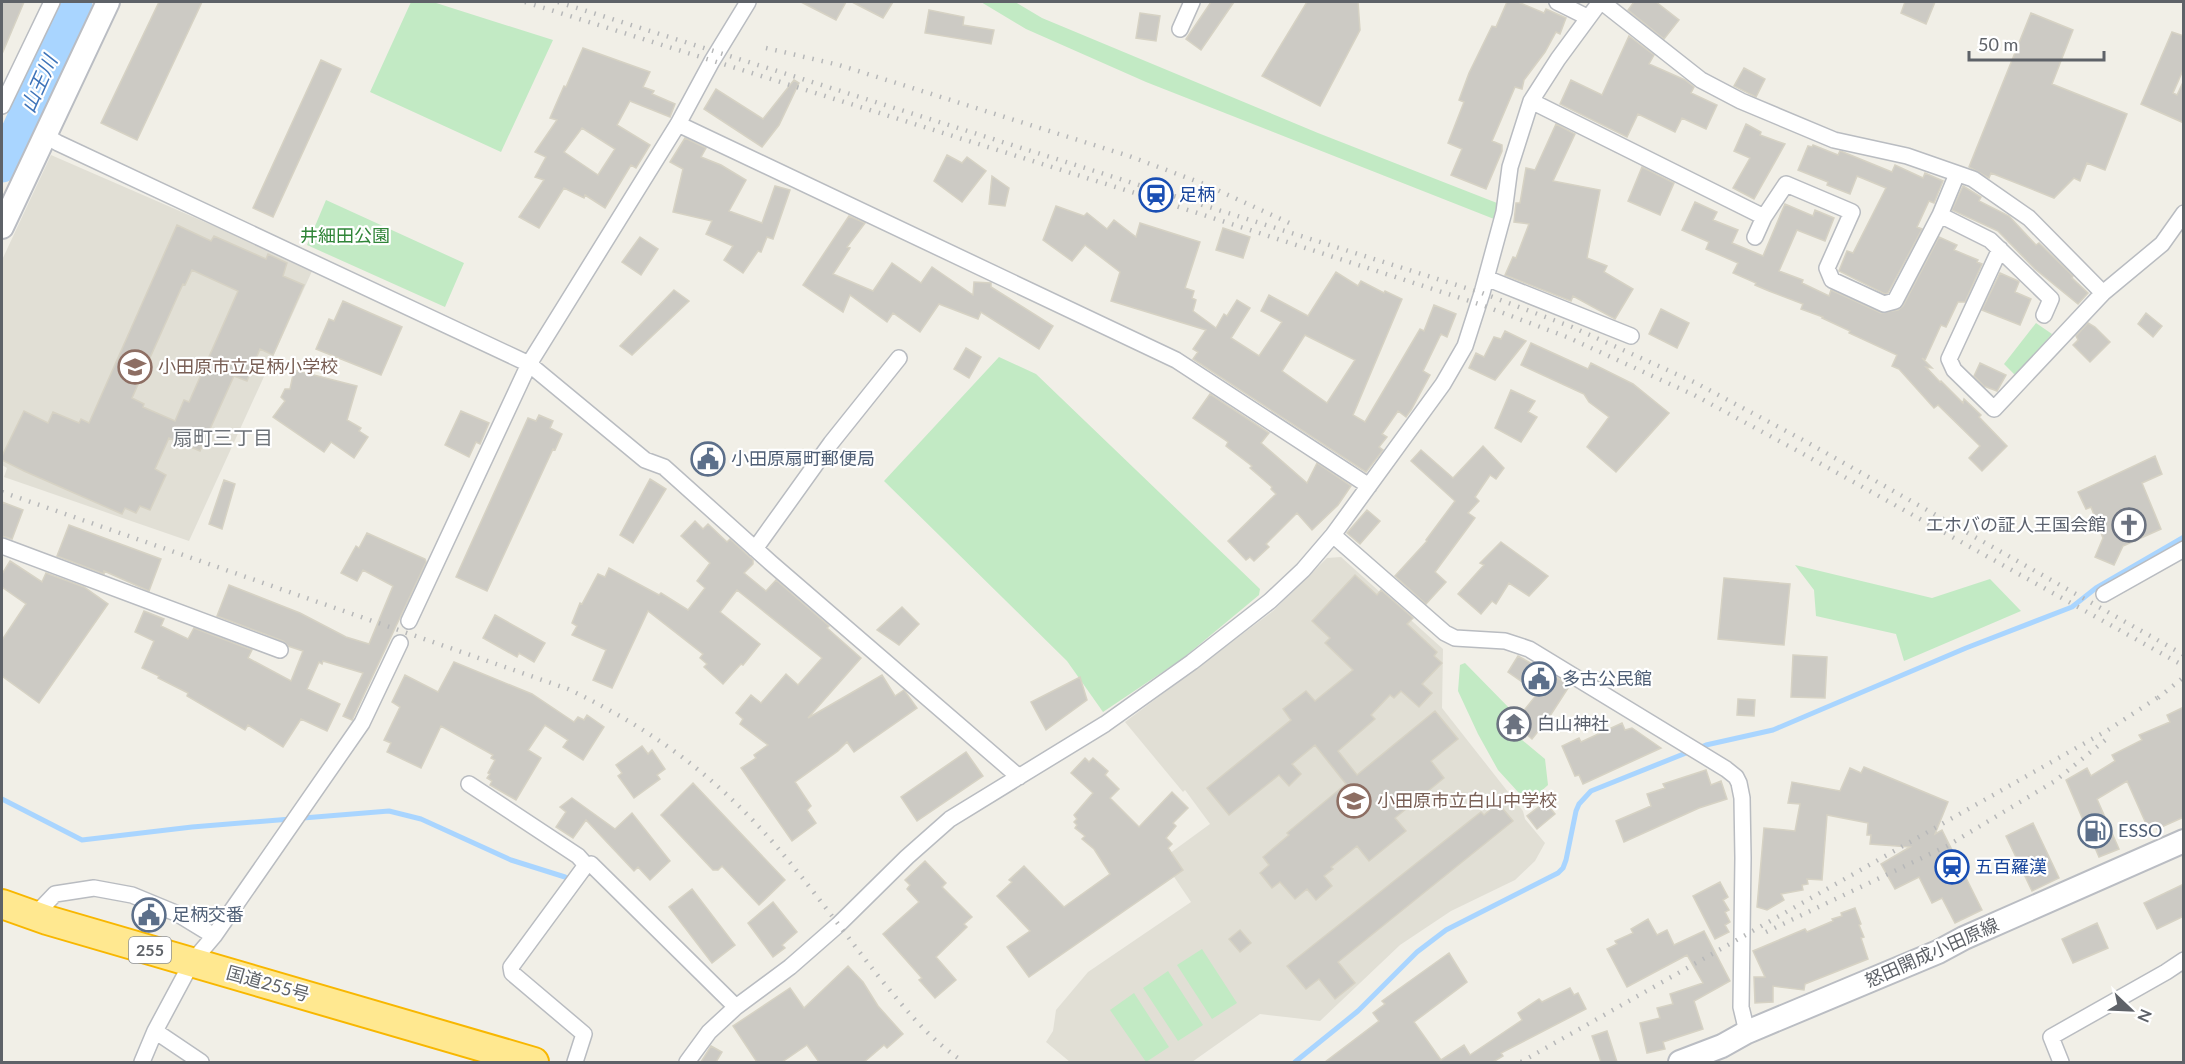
<svg xmlns="http://www.w3.org/2000/svg" width="2185" height="1064" font-family="Lato,'Noto Sans JP',sans-serif">
	<style>
		.education { fill: #e1dfd5 }
		.green { fill: #c2eac4 }
		.lines { fill: none; stroke-linecap: round; stroke-linejoin: round }
		.stream { stroke: #a9d5ff; stroke-width: 5 }
		.river { stroke: #a9d5ff; stroke-width: 33 }
		.building { fill: #cccac4; stroke: #d6d2c4; stroke-width: 1.5; fill-rule: evenodd }
		.street-casing { stroke: #b9bcc1; stroke-width: 18 }
		.secondary-casing { stroke: #babdc3; stroke-width: 26 }
		.highway-casing { stroke: #f8b700; stroke-width: 32 }
		.street { stroke: #fff; stroke-width: 15 }
		.secondary { stroke: #fff; stroke-width: 22 }
		.highway { stroke: #ffe890; stroke-width: 28 }
		.rail { stroke: #b7b8b9; stroke-width: 4.5; stroke-dasharray: 1.5 8; stroke-linecap: butt }
		.labels { text-anchor: middle; stroke-width: 4.5; stroke-linejoin: round; paint-order: stroke }
		.shield { fill: #fff; stroke: #8e9195; stroke-width: 1.5 }
		.shield-label { font-size: 16px; font-weight: bold; fill: #5e6268 }
		.transit-label { font-size: 18px; fill: #164399; stroke: #fff; text-anchor: start }
		.park-label { font-size: 18px; fill: #308538; stroke: #fff }
		.education-label { font-size: 18px; fill: #785e54; stroke: #fff; text-anchor: start }
		.service-label { font-size: 18px; fill: #4e5e75; stroke: #fff; text-anchor: start }
		.worship-label { font-size: 18px; fill: #5b616d; stroke: #fff; text-anchor: end }
		.street-label { font-size: 18px; fill: #5e6268; stroke: #fff }
		.water-label { font-size: 20px; font-style: italic; fill: #3d73b9; stroke: #fff }
		.neighbourhood-label { font-size: 20px; fill: #6f747a; stroke: #fff }
	</style>
	<rect width="100%" height="100%" fill="#f1efe7"/>
	<path class="education" d="M51 155 313 269 189 541 4 477 7 468 2 465V260Z
		M1341 557 1443 649 1442 708 1523 811 1525 819 1545 843 1535 861 1515 880 1451 911 1400 945 1320 1021 1260 1014 1192 1062H1070L1046 1042 1053 1031 1056 1010 1088 972 1191 902 1162 859 1210 824 1185 790 1183 792 1125 722 1273 611 1327 558Z"/>
	<path class="green" d="M411 2H433L553 40 501 152 370 92Z
		M981 2H1015L1042 18 1318 133 1497 203 1494 219 1146 82 1026 29Z
		M326 200 464 263 445 307 307 245Z
		M2036 323 2052 334 2016 376 2004 364Z
		M999 357 1036 374 1260 589 1259 595 1182 659 1103 712 1067 661 884 481Z
		M1795 565 1932 598 1990 579 2021 611 1904 661 1896 634 1816 616 1814 590Z
		M1465 663 1514 713 1516 735 1545 759 1548 785 1528 803 1498 770 1478 734 1458 691 1460 665Z
		M1202 949 1237 1003 1212 1019 1177 965Z
		M1168 971 1203 1025 1178 1041 1143 988Z
		M1134 993 1169 1047 1146 1062 1110 1010Z"/>
	<g class="lines">
		<path class="stream" d="M2 799 82 840 192 827 389 811 421 819 511 860 565 877
			M1295 1062 1358 1011 1417 952 1446 930 1558 873 1563 868 1566 860 1576 811 1579 804 1591 791 1706 745 1773 730 1966 648 2072 607 2096 588 2184 537"/>
		<path class="river" d="M2 166 76 2"/>
	</g>
	<path class="building" d="M2 2H24L2 54Z
		M159 2H202L137 140 101 123Z
		M801 2H846L836 20Z
		M852 2H893L883 18Z
		M1211 2H1234L1201 50 1186 39Z
		M1307 2H1358L1360 30 1320 106 1262 76Z
		M1507 2H1518L1544 13 1546 9 1566 18 1560 34 1556 32 1545 52 1524 80 1522 89 1515 87 1492 141 1502 145V151L1486 189 1451 175 1462 149 1448 143 1464 102 1459 100 1469 73 1492 26 1496 27Z
		M1634 2H1656L1679 20 1664 39 1628 10Z
		M1905 2H1935L1926 24 1901 13Z
		M929 10 964 17 963 25 994 30 991 44 925 33Z
		M1140 13 1160 16 1156 41 1136 38Z
		M2031 13 2073 30 2052 84 2127 114 2105 170 2087 163 2080 181 2074 178 2054 198 1991 173 1989 178 1969 167Z
		M2172 32 2184 36V68L2173 93 2177 95 2184 80V123L2141 104Z
		M1629 36 1654 55 1649 64 1685 80 1694 87 1691 93 1717 105 1706 129 1682 118 1675 132 1638 114 1627 137 1560 104 1571 80 1602 95Z
		M583 48 650 72 643 87 654 91 652 94 675 104 670 117 630 101 617 125 650 145 636 168 631 165 605 208 585 195 584 198 564 188 539 228 519 217 544 180 535 177 546 157 535 152 557 120 550 118 564 86 566 87ZM582 128 615 149 598 175 564 152Z
		M321 60 341 69 273 217 253 208Z
		M1744 68 1765 79 1756 97 1734 86Z
		M794 80 799 83 779 125 762 147 704 109 716 89 763 119Z
		M1556 124 1575 134 1553 181 1600 190 1587 258 1607 266 1604 272 1633 289 1615 319 1573 296 1571 301 1505 275 1513 257 1516 258 1529 224 1514 222 1516 203H1520L1526 168 1535 170Z
		M1746 124 1761 132 1760 135 1785 144 1754 199 1733 188 1750 158 1734 151Z
		M685 138 706 148 701 157 721 165 746 180 729 211 762 223 775 186 790 190 773 239 767 237 761 252 758 251 743 273 724 260 733 246 706 234 712 221 673 212 683 169 670 162Z
		M1813 145 1838 155 1840 151 1843 152 1892 172 1895 165 1923 178 1925 173 1943 181 1934 203 1929 201 1917 227 1922 229 1888 293 1885 294 1839 271 1847 251 1853 253 1886 188 1857 176 1850 194 1827 185 1828 182 1798 170 1808 146 1812 147Z
		M947 155 962 163 967 157 986 171 962 202 934 181Z
		M1642 167 1674 183 1660 215 1628 201Z
		M992 176 1009 188 1005 206 989 204Z
		M1963 186 1981 197 1979 201 2009 216 2036 245 2039 243 2073 276 2072 278 2088 293 2078 304 2035 269 1998 231 1952 210Z
		M1695 202 1717 212 1713 220 1738 230 1732 243 1763 256 1785 204 1813 216 1815 210 1834 218 1825 241 1797 230 1779 271 1803 280 1802 283 1829 296 1831 290 1881 313 1898 310 1903 306 1939 237 1957 245 1954 250 1978 260 1977 262 1982 264 1965 302H1958L1946 327 1941 325 1925 360 1922 358 1932 368 1926 367 1940 382 1941 381 1963 403 1964 399 1981 415 1979 417 2007 446 1982 471 1969 458 1980 446 1938 405 1934 408 1899 369 1892 366 1897 355 1849 333 1850 331 1822 318 1823 317 1801 309 1803 304 1769 291 1755 285 1756 283 1733 273 1738 263 1706 249 1709 242 1682 230Z
		M1056 206 1084 216 1087 213 1107 229 1114 220 1136 237 1140 223 1200 242 1185 288 1194 291 1192 298 1196 300 1193 311 1216 328 1224 314 1227 316 1237 300 1250 308 1231 338 1259 356 1282 322 1261 311 1269 295 1308 316 1336 272 1358 286 1361 281 1384 293 1385 291 1402 299 1353 415 1365 422 1420 329 1424 331 1434 305 1456 314 1447 337 1441 334 1423 371 1430 375 1411 410 1406 417 1398 411 1382 434 1387 437 1379 447 1383 450 1366 472 1193 359 1198 352 1193 349 1206 330 1111 301 1120 272 1085 245 1072 261 1043 240ZM1305 335 1355 360 1327 403 1282 371Z
		M849 216 865 223 847 247 850 248 833 274 873 291 892 263 921 283 932 267 973 295 974 282 991 283V287L1053 326 1039 349 981 312 978 319 939 304 920 332 893 313 887 322 850 295 843 312 803 285Z
		M177 225 211 241 214 236 266 259 268 254 287 263 283 276 304 285 273 355 260 349 247 381 234 376 200 451 169 438 155 469 166 475 150 510 140 506 136 513 125 508 122 514 24 471 2 460V456L24 411 48 423 53 412 79 423 81 419 89 423ZM192 270 238 291 189 402 184 400 175 421 143 407 144 404 132 398 183 284 185 285Z
		M1223 228 1250 237 1243 258 1216 250Z
		M640 237 658 249 641 275 622 262Z
		M2000 273 2018 281 2019 282 2015 292 2031 299 2020 325 1982 310Z
		M674 290 689 301 632 355 620 346Z
		M343 301 402 327 381 375 316 349 329 319 334 321Z
		M1661 309 1689 323 1677 348 1649 334Z
		M2146 313 2162 326 2153 337 2138 324Z
		M2088 323 2095 327 2110 342 2090 362 2073 345 2078 340 2076 336Z
		M1505 331 1526 341 1495 380 1469 368 1476 353 1484 357 1494 337 1501 339Z
		M1531 343 1588 369 1591 363 1633 384 1669 413 1616 472 1587 447 1609 417 1589 402 1584 394 1521 365Z
		M966 348 981 357 969 378 954 369Z
		M1980 363 2006 375 1997 391 1984 386 1974 376Z
		M294 370 357 386 347 420 361 428 359 431 368 437 354 458 331 442 324 452 273 417 285 401 281 397 285 389H290Z
		M1511 390 1535 401 1528 412 1537 417 1521 442 1495 428Z
		M1210 394 1269 433 1261 443 1307 483 1317 463 1351 486 1338 505 1312 530 1297 513 1266 544 1269 547 1254 561 1250 557 1246 560 1228 541 1276 494 1271 489 1272 487 1250 468 1252 466 1226 446 1228 442 1193 418Z
		M461 411 489 423 480 444 476 442 469 457 445 445Z
		M539 415 553 421 550 428 562 434 555 450 553 449 487 591 456 577 528 418 536 421Z
		M1483 446 1504 468 1496 479 1490 475 1475 497 1479 501 1468 513 1475 518 1435 572 1446 582 1426 604 1395 576 1427 541 1426 540 1455 501 1411 461 1421 450 1453 478Z
		M2155 456 2162 474 2142 483 2161 529 2123 546 2114 565 2095 557 2103 538 2091 507 2086 509 2078 492Z
		M650 479 666 489 633 543 620 535Z
		M224 480 235 484 222 529 209 524Z
		M2 502 23 510 12 539 2 536Z
		M1367 510 1380 521 1360 544 1347 533Z
		M695 521 703 529 708 524 727 542 730 539 753 560V564L744 573 766 591 776 580 829 626 827 628 861 658 808 718 882 675 895 696 904 690 917 708 854 752 847 742 838 751 795 782 811 806 807 810 816 823 792 841 741 768 756 758 754 755 768 745 740 724 743 719 736 713 751 695 761 703 786 674 798 685 822 658 737 590 720 612 760 644 743 665 741 664 723 684 704 667 707 664 700 658 703 654 648 611 612 688 593 680 606 650 572 635 577 626 572 623 580 603 582 604 598 574 605 577 609 568 659 595 661 593 688 610 705 588 697 581 710 563 681 536Z
		M69 525 161 559 149 591 104 571V574L57 556Z
		M367 533 425 559 426 562 352 720 343 716 363 673 323 661 322 664 319 662 307 689 340 704 327 731 301 719 283 747 248 725 245 730 187 696 188 693 158 678 159 676 142 668 154 641 135 632 144 611 164 619 161 626 188 639 194 628 252 650 248 658 291 681 303 651 288 646 283 641 217 616 229 585 300 613 346 637 369 644 393 586 363 570 357 581 341 573 356 546 359 548Z
		M1501 542 1548 576 1529 596 1509 583 1496 604 1492 601 1481 614 1458 594 1484 565 1480 563Z
		M10 561 42 582 46 573 84 587 108 604 39 703 2 676V640L26 604 2 587V574Z
		M1355 575 1377 595 1381 590 1413 618 1407 624 1437 652 1434 656 1442 663 1422 684 1432 693 1419 707 1401 691 1394 698 1390 695 1371 715 1375 719 1338 751 1357 775 1435 711 1458 739 1431 761 1444 778 1395 818 1406 831 1369 861 1357 846 1331 867 1333 869 1324 876 1332 886 1316 900 1307 889 1295 899 1280 882 1272 888 1260 873 1269 865 1263 857 1289 835 1287 833 1346 784 1315 745 1292 764 1301 774 1289 786 1279 775 1229 815 1207 788 1291 720 1283 709 1306 691 1315 701 1353 670 1325 643 1330 638 1312 621Z
		M1724 578 1790 584 1784 645 1718 639Z
		M902 607 919 624 899 645 877 630Z
		M495 615 545 643 534 662 519 653 517 657 483 638Z
		M1793 655 1827 657 1825 698 1791 697Z
		M1518 656 1570 685 1548 719 1532 739 1518 727 1521 722 1517 719 1538 693 1508 672Z
		M454 662 532 694 574 722 578 717 584 720 587 715 604 727 583 760 563 747 568 740 545 725 528 750 541 758 516 800 490 785 492 781 487 778 490 774 488 773 495 760 491 758 493 755 441 726 421 768 387 752 391 743 384 740 400 707 392 702 405 675 438 692Z
		M1080 677 1087 700 1046 730 1031 702Z
		M1738 699 1755 700 1754 716 1737 715Z
		M2184 707V817L2157 829 2155 825 2148 828 2127 781 2097 799 2119 849 2099 857 2066 780 2087 768 2091 776 2115 761 2112 755 2142 740 2139 735 2170 722 2167 715Z
		M1622 723 1625 730 1632 728 1661 748 1583 784 1579 775 1575 776 1562 746 1579 738 1581 742Z
		M642 746 648 754 652 750 665 769 657 775 660 779 634 798 618 776 622 773 616 765Z
		M966 752 983 776 917 821 901 797Z
		M1085 758 1089 762 1093 758 1108 771 1105 775 1119 789 1110 798 1139 827 1172 792 1188 808 1173 823 1176 826 1166 838 1172 844 1168 848 1183 870 1029 977 1007 947 1030 931 997 896 1012 882 1009 880 1024 866 1064 907 1110 874 1094 849 1082 839 1085 836 1075 828 1077 825 1074 822 1077 819 1074 815 1093 793 1071 773Z
		M1864 767 1948 802 1935 834 1942 830 1982 910 1955 923 1942 898 1932 903 1919 877 1895 889 1881 864 1910 847 1870 844 1871 835H1867L1868 823 1827 815 1822 880 1807 879 1808 884 1802 885 1803 890 1781 894 1784 900 1767 910 1757 907 1764 828 1795 831 1800 804 1788 803 1792 782 1840 791 1850 768 1861 773Z
		M1706 770 1711 785 1721 781 1727 799 1699 808 1624 842 1616 821 1651 806 1647 794 1665 788 1663 784Z
		M693 783 785 880 759 905 722 866 718 870H713L661 815Z
		M572 798 615 829 632 813 670 861 650 880 638 867 634 871 586 820 573 838 556 827 566 812 560 807Z
		M1545 802 1555 814 1537 829 1527 816Z
		M1498 803 1513 821 1338 962 1355 983 1335 999 1319 979 1306 989 1287 966 1481 812 1484 815Z
		M2033 823 2059 878 2032 891 2006 836Z
		M925 861 946 883 942 887 972 917 964 924 967 927 936 957 956 980 935 998 919 980 922 978 883 934 919 902 907 889 910 885 905 880Z
		M1720 882 1728 897 1723 900 1729 910 1725 912 1730 922 1725 925 1729 932 1715 939 1693 896Z
		M2184 884V916L2157 929 2144 903Z
		M692 889 735 945 712 963 669 907Z
		M773 902 797 932 782 945 785 948 773 957 748 923Z
		M1855 908 1861 924 1859 925 1864 937 1861 938 1868 959 1805 984 1804 990 1773 986V1002L1755 1003 1754 977H1765L1753 951 1805 929 1807 932 1833 921 1832 919 1842 916 1841 913Z
		M1648 919 1657 935 1667 930 1674 945 1704 931 1730 981 1694 1001 1703 1029 1663 1042 1665 1049 1647 1053 1640 1023 1660 1018 1657 1008 1673 1004 1670 994 1703 983 1687 955 1627 987 1607 949 1617 944 1615 941 1633 933 1631 929Z
		M2097 923 2108 948 2073 963 2062 939Z
		M1240 930 1251 943 1240 952 1229 939Z
		M1449 953 1467 982 1414 1022 1441 1060 1464 1045 1470 1055 1522 1020 1518 1013 1539 999 1542 1002 1570 988 1574 995 1578 993 1586 1009 1501 1053 1503 1056 1493 1062H1325L1379 1021 1373 1013 1385 1004 1382 1001Z
		M848 966 863 982 878 1006 903 1034 887 1048 884 1045 864 1062H819L807 1045 782 1062H757L733 1026 790 988 804 1008Z
		M1607 1031 1617 1062H1601L1592 1036Z
		M711 1046 722 1052 716 1062H701Z"/>
	<g class="lines">
		<defs>
			<path id="street" d="M1557 2 1587 17
				M1602 2 1701 80 1741 101 1834 140 1907 156 1973 179 2029 218 2103 293 1994 409 1954 370 1949 359 2000 249
				M1180 29 1192 2
				M1531 101 1764 217
				M2 106 52 2
				M678 124 1176 360 1369 486
				M44 135 58 143 529 364 645 460 664 467 771 563 1019 777
				M1940 215 1957 174
				M1755 237 1764 217 1786 184 1852 212 1827 268 1832 280 1884 304 1895 301 1940 215 1990 240 2051 299 2044 315
				M1486 278 1631 336
				M2103 293 2162 244 2184 213
				M1333 535 1445 633 1455 638 1505 641 1529 649 1726 769 1736 777 1739 783 1742 798 1743 858 1741 1007 1747 1032
				M2 546 280 650
				M755 549 831 443 899 358
				M2104 594 2184 549
				M409 621 529 364 678 124 712 61 748 2
				M469 784 578 856 586 865
				M34 916 55 894 94 888 132 895 178 914 214 936
				M155 1031 201 1062
				M142 1062 155 1031 192 962 214 936 362 723 400 643
				M575 1062 584 1034 512 973 511 967 586 865 591 864 736 1007
				M687 1062 709 1032 736 1007 790 967 838 925 907 857 950 819 1105 724 1192 662 1270 601 1303 570 1333 535 1443 384 1465 346 1482 293 1504 212 1510 167 1531 101 1558 59 1600 2
				M2061 1062 2051 1037 2166 972 2184 960"/>
			<path id="secondary" d="M2 227 108 2
				M1680 1062 1722 1046 1747 1032 1938 952 1964 938 2184 841"/>
			<path id="highway" d="M2 904 47 920 534 1062"/>
		</defs>
		<use href="#street" class="street-casing"/>
		<use href="#secondary" class="secondary-casing"/>
		<use href="#highway" class="highway-casing"/>
		<use href="#street" class="street"/>
		<use href="#secondary" class="secondary"/>
		<use href="#highway" class="highway"/>
		<path class="rail" d="M525 2 1154 199 1479 304 1567 337 1694 395 1796 450 2184 666
			M558 2 1482 293 1572 327 1694 382 1803 440 2184 655
			M766 48 839 65 1129 156 1204 184 1296 226
			M2 492 568 689C652 729 716 776 777 847 811 887 843 931 875 972 902 1005 928 1039 964 1062
			M2158 698 2184 677
			M1766 932 1947 846 2055 781 2109 737
			M1521 1062 2108 730 2163 694"/>
	</g>
	<defs>
		<symbol id="station-ring" viewBox="-11 -11 22 22"><circle r="9.5" fill="#fff" stroke="#1a4fb4" stroke-width="1.5"/><path d="M-3-6H3Q5-6 5-4V2Q5 4 3 4L4.5 6H3L1.5 4h-3L-3 6H-4.5L-3 4Q-5 4-5 2V-4Q-5-6-3-6ZM-3.5-4v3h7v-3ZM-3.5 1v1.5H-2V1ZM2 1v1.5H3.5V1Z" fill="#1a4fb4"/></symbol>
		<symbol id="school-ring" viewBox="-11 -11 22 22"><circle r="9.5" fill="#fff" stroke="#8d6e63" stroke-width="1.5"/><path d="M0-5L7-2L0 1L-7-2ZM-4 1L0 2.5L4 1V4Q0 6-4 4Z" fill="#8d6e63"/></symbol>
		<symbol id="civic-ring" viewBox="-11 -11 22 22"><circle r="9.5" fill="#fff" stroke="#5c6f8a" stroke-width="1.5"/><path d="M-.6-6.5H3V-4.5H.6V-3L4-1V1h2V6H-6V1h2V-1L-.6-3ZM-1.2 2.5V6h2.4V2.5Z" fill="#5c6f8a"/></symbol>
		<symbol id="church-ring" viewBox="-11 -11 22 22"><circle r="9.5" fill="#fff" stroke="#6b7280" stroke-width="1.5"/><path d="M-1.2-6h2.4v3.5h3.3v2.4h-3.3V6h-2.4V-.1h-3.3v-2.4h3.3Z" fill="#6b7280"/></symbol>
		<symbol id="temple-ring" viewBox="-11 -11 22 22"><circle r="9.5" fill="#fff" stroke="#6b7280" stroke-width="1.5"/><path d="M0-6L5-2H3V0L6.5 2.5H4V6H1.5V3h-3V6H-4V2.5H-6.5L-3 0V-2H-5Z" fill="#6b7280"/></symbol>
		<symbol id="fuel-ring" viewBox="-11 -11 22 22"><circle r="9.5" fill="#fff" stroke="#5c6f8a" stroke-width="1.5"/><path d="M-5.5-6h7V0h2V4h1.3V-2.5L3-4.5l.8-.8L6-3V5H2.5V1h-1V6h-7ZM-4.2-4.7v3.2H.2V-4.7Z" fill="#5c6f8a"/></symbol>
	</defs>
	<g fill-rule="evenodd">
		<use href="#station-ring" x="1137" y="176" width="38" height="38"/>
		<use href="#school-ring" x="116" y="348" width="38" height="38"/>
		<use href="#civic-ring" x="689" y="440" width="38" height="38"/>
		<use href="#church-ring" x="2110" y="506" width="38" height="38"/>
		<use href="#civic-ring" x="1520" y="660" width="38" height="38"/>
		<use href="#temple-ring" x="1495" y="705" width="38" height="38"/>
		<use href="#school-ring" x="1335" y="782" width="38" height="38"/>
		<use href="#fuel-ring" x="2076" y="812" width="38" height="38"/>
		<use href="#station-ring" x="1933" y="848" width="38" height="38"/>
		<use href="#civic-ring" x="130" y="896" width="38" height="38"/>
	</g>
	<g class="labels">
		<rect class="shield" x="129" y="937" width="42" height="26" rx="4.5"/>
		<g class="shield-label">
			<text x="150" y="956">255</text>
		</g>
		<g class="transit-label">
			<text x="1179" y="201">足柄</text>
			<text x="1975" y="873">五百羅漢</text>
		</g>
		<g class="park-label">
			<text x="345" y="242">井細田公園</text>
		</g>
		<g class="education-label">
			<text x="158" y="373">小田原市立足柄小学校</text>
			<text x="1377" y="807">小田原市立白山中学校</text>
		</g>
		<g class="service-label">
			<text x="731" y="465">小田原扇町郵便局</text>
			<text x="1562" y="685">多古公民館</text>
			<text x="2118" y="837">ESSO</text>
			<text x="172" y="921">足柄交番</text>
		</g>
		<g class="worship-label">
			<text x="2106" y="531">エホバの証人王国会館</text>
			<text x="1537" y="730" text-anchor="start">白山神社</text>
		</g>
		<g class="street-label">
			<text transform="translate(1932 953) rotate(-24)" y="6">怒田開成小田原線</text>
			<text transform="translate(268 984) rotate(16)" y="6">国道255号</text>
		</g>
		<g class="water-label">
			<text transform="translate(39 84) rotate(-66)" y="7">山王川</text>
		</g>
		<g class="neighbourhood-label">
			<text x="223" y="445">扇町三丁目</text>
		</g>
	</g>
	<rect width="2185" height="1064" fill="none" stroke="#5e6268" stroke-width="6"/>
	<g transform="translate(2131 1010) rotate(113)" stroke="#ffffff" stroke-width="4.5" paint-order="stroke">
	<path d="M0-4.5L10 22L0 15L-10 22Z" fill="#5e6268"/>
	<text y="-9" font-size="16" font-weight="bold" text-anchor="middle" fill="#5e6268">N</text>
	</g>
	<path d="M1969 51v9h135v-9" fill="none" stroke="#5e6268" stroke-width="3"/>
	<text x="1978" y="51" font-size="18" fill="#5e6268" stroke="#ffffff" stroke-width="4.5" paint-order="stroke">50 m</text>
</svg>
